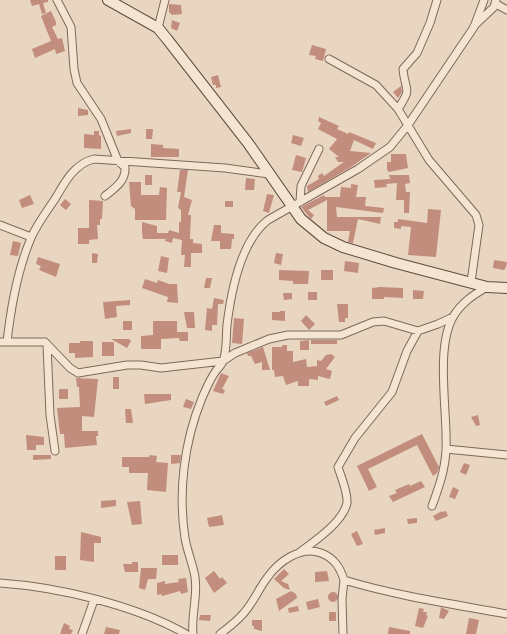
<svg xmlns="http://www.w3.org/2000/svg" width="507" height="634" font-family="'Crimson Pro',serif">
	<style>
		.building { fill: #c28d7c }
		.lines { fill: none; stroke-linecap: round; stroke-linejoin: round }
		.street-casing { stroke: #7f685b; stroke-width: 9 }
		.secondary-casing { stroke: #614a3e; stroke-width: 12 }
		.street { stroke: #f4e5d3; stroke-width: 7 }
		.secondary { stroke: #f4e5d3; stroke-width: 10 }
	</style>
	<rect width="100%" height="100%" fill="#e8d6c1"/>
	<path class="building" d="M30 0H48V2L43 3 46 13 42 14 39 4 32 6Z
		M169 4 181 5 182 14 171 15V13H169Z
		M51 11 56 22V25L52 27 58 39 62 38 65 51 56 54 55 49 35 58 32 49 51 41 41 16Z
		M172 20 180 23 177 31 171 28Z
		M312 45 326 49 323 61 315 59 316 56 309 55Z
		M218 75 221 87 216 88V85H213L211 77Z
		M401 86 402 92 398 98 393 92Z
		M78 108 88 110V115L78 116Z
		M319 117 339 126 337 129 348 134 349 132 376 143 373 149 354 140 350 151 371 153 351 167 308 192 307 186 319 179 318 176 322 173 324 176 344 162H338L335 157H339L329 149 337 139 318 129 321 123 318 121Z
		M131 129V133L117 136 116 131Z
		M146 129H153L152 139H146Z
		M94 131H99V135L101 136V149L84 148V134L94 135Z
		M293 135 304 138 301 146 291 143Z
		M151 144 163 145V148L179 149V157H151Z
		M391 154H406L408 168 389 172 387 170V162H391Z
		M296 155 306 158 302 172 292 170Z
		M180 170H188L184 197 192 200 188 215H191L190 239H193V243L202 244V253H191V267H184L185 255H181L182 240 173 238 172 243 165 241 166 239H143L142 232V222L157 226V233H168L169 230 179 233V222H181V210L178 208 181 192H177Z
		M145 175H152V185H145Z
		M389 175H409L410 183 405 184 406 192H410L409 213H404V200H396L397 183 386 184 387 187 375 188 374 180 390 179Z
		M246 178 255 179 254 190H245Z
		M129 182H141V195H159L160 187 167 188 166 220H135V209L131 206Z
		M351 184 358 185 356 197H366L365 206 384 208 383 213 336 207 337 217H381L380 224 358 219 353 243 348 242 350 231H327V200L308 210 314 215 311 219 301 207 324 195 325 197H340L341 187 351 188Z
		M267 194 274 195 269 213 263 211Z
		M30 195 34 204 22 208 19 200Z
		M65 199 71 204 66 210 60 205Z
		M89 200 103 201 102 219H100V225H97L98 239 89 240V244H78V228H89Z
		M225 201H233V207H225Z
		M428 209 441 210 436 257 408 255 411 227 401 226V229L394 228V222H398V219L427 223Z
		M214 225H221V233L234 234V239H232L231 249H220V241H211Z
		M13 241 21 243 18 256 10 255Z
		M92 253 98 254 97 263H92Z
		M276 253 283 254 281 265 274 263Z
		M161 256 169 258 167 273 158 271Z
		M38 257 60 264 56 277 39 270 41 266 36 264Z
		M494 260 507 262 506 267 504 270 493 268Z
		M345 261 359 263 358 273 344 271Z
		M279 270 309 271 308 284H293V281L279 280Z
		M321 270H333V280H321Z
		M206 278H212L210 288H204Z
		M145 279 157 283 158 280 169 284H177L178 303 167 302 168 297 142 288Z
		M380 287 403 288V298L384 297V299H372V288Z
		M413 290 424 291 423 299H413Z
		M308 292H317V300H308Z
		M283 293H292V299L284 300Z
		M214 298 224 300 223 304H218L217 325H212V331L205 330 207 308 212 309Z
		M130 300V305L116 306 117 317 105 319 103 302Z
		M337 304H348V318H345V322H339Z
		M280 311H285V321L272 320V312H280Z
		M184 312H194L195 328H187Z
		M306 315 315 324 309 330 301 321Z
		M234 318 244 319 242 344 232 343Z
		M123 321H132V330H123Z
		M153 321H177V332H188V341H180L179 338 161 339V349H141V336L153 335Z
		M111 339H129L131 341 127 348Z
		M309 340V350H300V341Z
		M311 340H337V344H311Z
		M80 341H93V357L75 358V353H69V343H80Z
		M102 342H114V356H102Z
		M282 345H287V351H293V362L306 359 307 367 317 366V360L321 361 326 355 331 354 335 357 326 369 332 371 330 379 318 376V380L309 379V386H298V381L286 385 283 376 275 377 274 370H272V347H282Z
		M263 347 270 370H262V362L255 364 251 356H248L247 353Z
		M221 373 229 376 222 389 225 390 223 394 213 391Z
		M113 377H119V389H113Z
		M76 378 98 379 94 417 82 416V431H98V436H96L97 445 65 448 64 434H60L57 408 80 407 79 387H77Z
		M59 389H68V399H59Z
		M144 394H171V400L145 404Z
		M337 396 339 400 326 406 324 402Z
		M186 399 194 402 191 409 183 407Z
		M125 409H131L133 423H126Z
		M478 415 480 425 476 426 471 417Z
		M422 434 439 467 437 473 433 476 417 445 368 469 377 487 369 491 357 466Z
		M26 435 44 437V445H36V450H27Z
		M33 455H51V459L33 460Z
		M150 455 157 456 156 462 168 463 166 492 147 490 148 473H129V467H122V457H149Z
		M171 455H181L180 463 171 464Z
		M464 463 470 465 466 475 460 472Z
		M421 481 425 487 393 502 389 496 397 493 395 490 409 484 410 486Z
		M453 487 459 490 455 499 449 497Z
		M116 500V506L101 508V501Z
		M140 501 142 524 132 525 127 502Z
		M442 511V512L446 511 448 516 436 521 433 516Z
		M222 515 224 525 209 527 207 518Z
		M417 518V523L408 524 407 519Z
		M385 528V533L375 535 374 530Z
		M357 531 363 544 357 546 351 534Z
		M81 532 101 537V543H94V562L80 560Z
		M162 555H178V565H162Z
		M55 556H66V570H55Z
		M132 562H138V572H125L123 564H132Z
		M141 568H157L156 579H148L145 590 139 588Z
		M284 569 289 574 281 581 288 584 290 590 284 588 274 579Z
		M214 571 220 579 222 577 227 583 214 593 205 578Z
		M327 571 329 581 315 582V572Z
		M186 578 188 592 181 594 180 591 162 596 161 594 157 595V583L165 581V584L179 582 178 579Z
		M291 591 296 594 297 598 279 611 276 599Z
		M328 597a5 5 0 1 1 10 0a5 5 0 1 1-10 0Z
		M318 599 320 607 308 610 306 602Z
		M298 606 299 611 289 613 288 608Z
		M441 607 449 611 444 619 439 618Z
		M419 608 424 609 423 612H427L426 615 428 616 423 628 415 626Z
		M329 612H336V621H329Z
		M200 615H211L210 621 199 620Z
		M469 618 479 620 476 634H466Z
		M252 620H262V631L254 629V626H252Z
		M64 623 70 626 69 629 73 630 71 634H60Z
		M106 627 120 630 119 634H104Z
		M389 627 410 631V634H388Z"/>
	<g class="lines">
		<defs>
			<path id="street" d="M57 0 71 27 74 69 77 83 101 119 118 161 125 167C126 181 115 188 105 196
				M496 4 507 10
				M474 26 494 7 496 0
				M158 28 165 0
				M329 59 376 85 398 109 429 160 476 215 479 225 471 282
				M398 109C413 86 405 93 403 69L417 53 430 23 437 0
				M300 202 301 186 319 149
				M0 225 31 237
				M0 342H45L70 368 78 373 127 365H141L161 368 223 361 235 353 269 339 288 335H341L373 322 384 321 418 331 438 324 453 317
				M7 342C11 306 17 271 31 238 37 224 47 211 55 199 65 182 74 164 94 159L225 168 269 174
				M47 345 50 415 55 451
				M446 449 507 455
				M432 506C439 487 445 470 446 450 448 414 435 349 453 317 461 303 473 295 487 287
				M300 552C315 541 343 522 347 503 348 492 341 477 338 467L355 438 392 392 407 351 418 331
				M0 583C58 587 135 605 186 634
				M82 634 94 600
				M193 634C191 615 198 596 195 577 193 564 187 551 185 538 178 492 184 442 202 398 206 389 210 379 216 371 218 368 222 365 223 361 227 352 226 336 227 325 231 292 241 241 268 220L358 169 390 147 408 125 474 27 484 0
				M220 634C228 628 236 622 243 614 253 603 258 590 267 578 278 562 301 545 321 553 334 558 340 567 344 580 397 596 453 604 507 614
				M343 634 342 599 344 580"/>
			<path id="secondary" d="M108 0 158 28 167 39 248 143 301 219 324 238 343 247 396 263 487 287 507 288"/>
		</defs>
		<use href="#street" class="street-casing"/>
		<use href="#secondary" class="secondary-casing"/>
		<use href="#street" class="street"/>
		<use href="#secondary" class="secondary"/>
	</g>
</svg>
